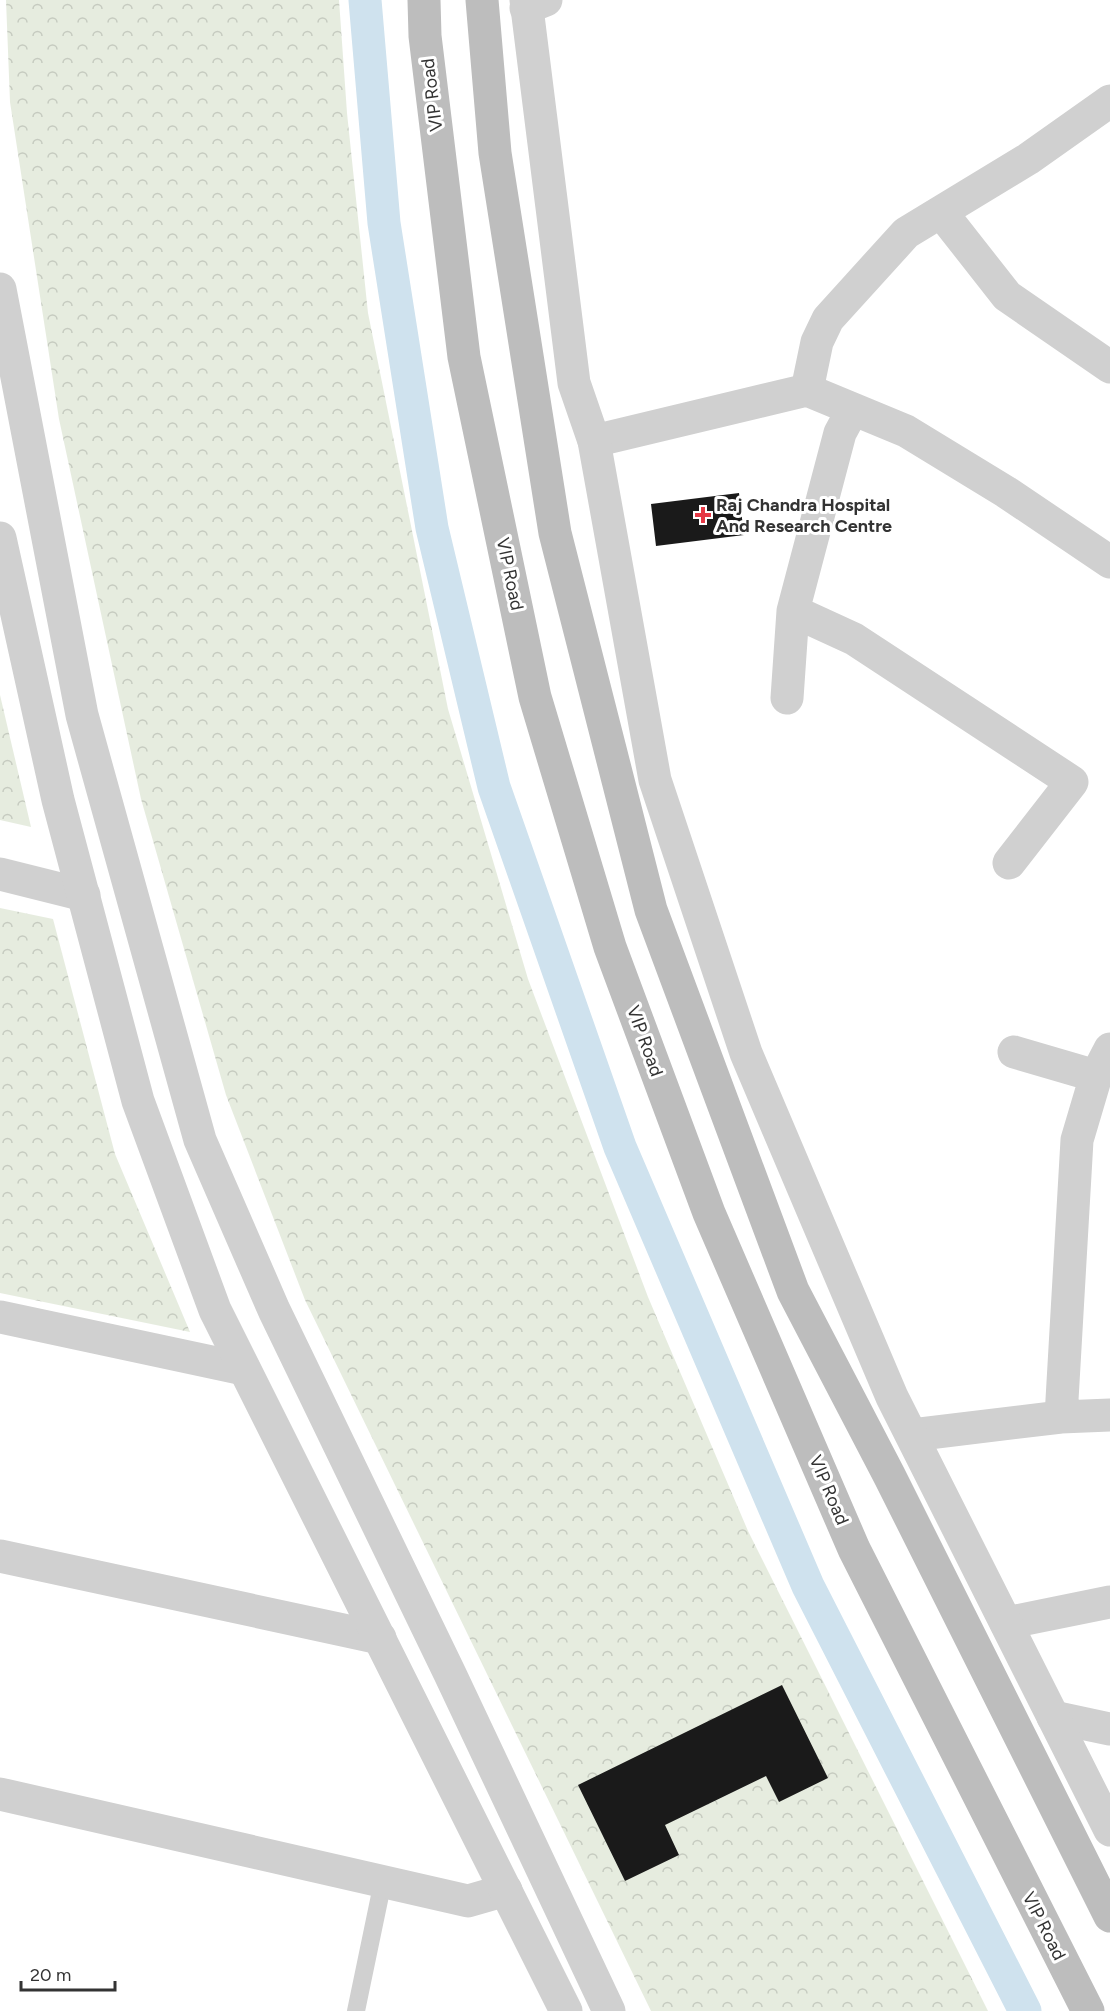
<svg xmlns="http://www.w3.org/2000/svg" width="1110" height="2011" font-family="Figtree,sans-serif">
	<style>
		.forest { fill: url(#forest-crowns) }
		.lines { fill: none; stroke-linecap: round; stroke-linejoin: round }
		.canal { stroke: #cfe2ee; stroke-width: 33 }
		.building { fill: #1a1a1a }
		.service { stroke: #d0d0d0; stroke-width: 18 }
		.minor { stroke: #d0d0d0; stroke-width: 33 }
		.tertiary { stroke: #d0d0d0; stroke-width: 33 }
		.secondary { stroke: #bdbdbd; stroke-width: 33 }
		.poi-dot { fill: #e63946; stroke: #fff; stroke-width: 2 }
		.labels { text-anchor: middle; stroke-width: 6; stroke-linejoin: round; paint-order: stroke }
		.street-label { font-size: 18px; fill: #333; stroke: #fff }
		.poi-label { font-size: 18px; font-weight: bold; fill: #333; stroke: #fff; text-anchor: start }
	</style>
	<defs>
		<pattern id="forest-crowns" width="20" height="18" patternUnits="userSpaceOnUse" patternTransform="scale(1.5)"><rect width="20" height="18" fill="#e6ecdf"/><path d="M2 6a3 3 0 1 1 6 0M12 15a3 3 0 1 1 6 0" fill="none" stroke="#c6cbc0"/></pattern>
	</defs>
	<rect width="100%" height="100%" fill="#fff"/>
	<path class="forest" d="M6 0H339L347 113 368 313 448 709 528 979 648 1297 748 1531 988 2011H651L305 1300 226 1095 141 799 59 419 10 102Z
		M0 695 31 827 0 820Z
		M0 908 53 919 115 1154 190 1332 0 1293Z"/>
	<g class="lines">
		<path class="canal" d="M365 0 384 223 432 528 494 787 620 1147 808 1586 1025 2011"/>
	</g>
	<path class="building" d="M739 493 744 535 656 546 651 504Z
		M782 1685 828 1778 779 1802 766 1776 665 1825 679 1855 625 1881 578 1785Z"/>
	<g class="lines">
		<path class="service" d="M356 2011 383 1881"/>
		<path class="minor" d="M526 8 546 0
			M941 212 1007 296 1110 367
			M807 390 817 342 828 319 906 233 1028 159 1110 101
			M594 441 807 390 906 431 1006 492 1110 562
			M793 611 854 639 1072 782 1009 863
			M787 698 793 611 840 433 853 409
			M0 874 84 895
			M1014 1052 1096 1076
			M0 1317 244 1369
			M1061 1417 1077 1140 1096 1076 1110 1049
			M912 1435 1061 1417 1110 1415
			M0 1556 380 1638
			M1006 1623 1110 1602
			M1053 1717 1110 1729
			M0 1794 468 1901 506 1890"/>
		<path class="tertiary" d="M526 0 574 383 594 441 655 780 746 1053 892 1397 1110 1830
			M0 289 82 715 200 1140 274 1310 450 1674 609 2011
			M0 538 58 800 138 1101 215 1310 566 2011"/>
		<path class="secondary" d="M424 0 425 36 464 357 535 697 610 947 709 1213 854 1549 1088 2011
			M482 0 495 153 555 533 651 910 793 1291 889 1475 1110 1916"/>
	</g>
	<path class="poi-dot" d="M700 506h6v6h6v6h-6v6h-6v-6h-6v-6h6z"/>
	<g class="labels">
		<g class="street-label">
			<text transform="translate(432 95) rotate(-97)" y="6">VIP Road</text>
			<text transform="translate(510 574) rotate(78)" y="6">VIP Road</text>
			<text transform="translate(645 1041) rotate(70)" y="6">VIP Road</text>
			<text transform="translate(829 1490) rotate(67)" y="6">VIP Road</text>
			<text transform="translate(1044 1926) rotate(63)" y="6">VIP Road</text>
		</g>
		<g class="poi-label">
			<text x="716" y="511">Raj Chandra Hospital<tspan x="716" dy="21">And Research Centre</tspan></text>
		</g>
	</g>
	<path d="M21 1981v9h94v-9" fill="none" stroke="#333333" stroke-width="3"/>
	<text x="30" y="1981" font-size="18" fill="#333333" stroke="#ffffff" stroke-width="4.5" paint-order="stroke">20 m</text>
</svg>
